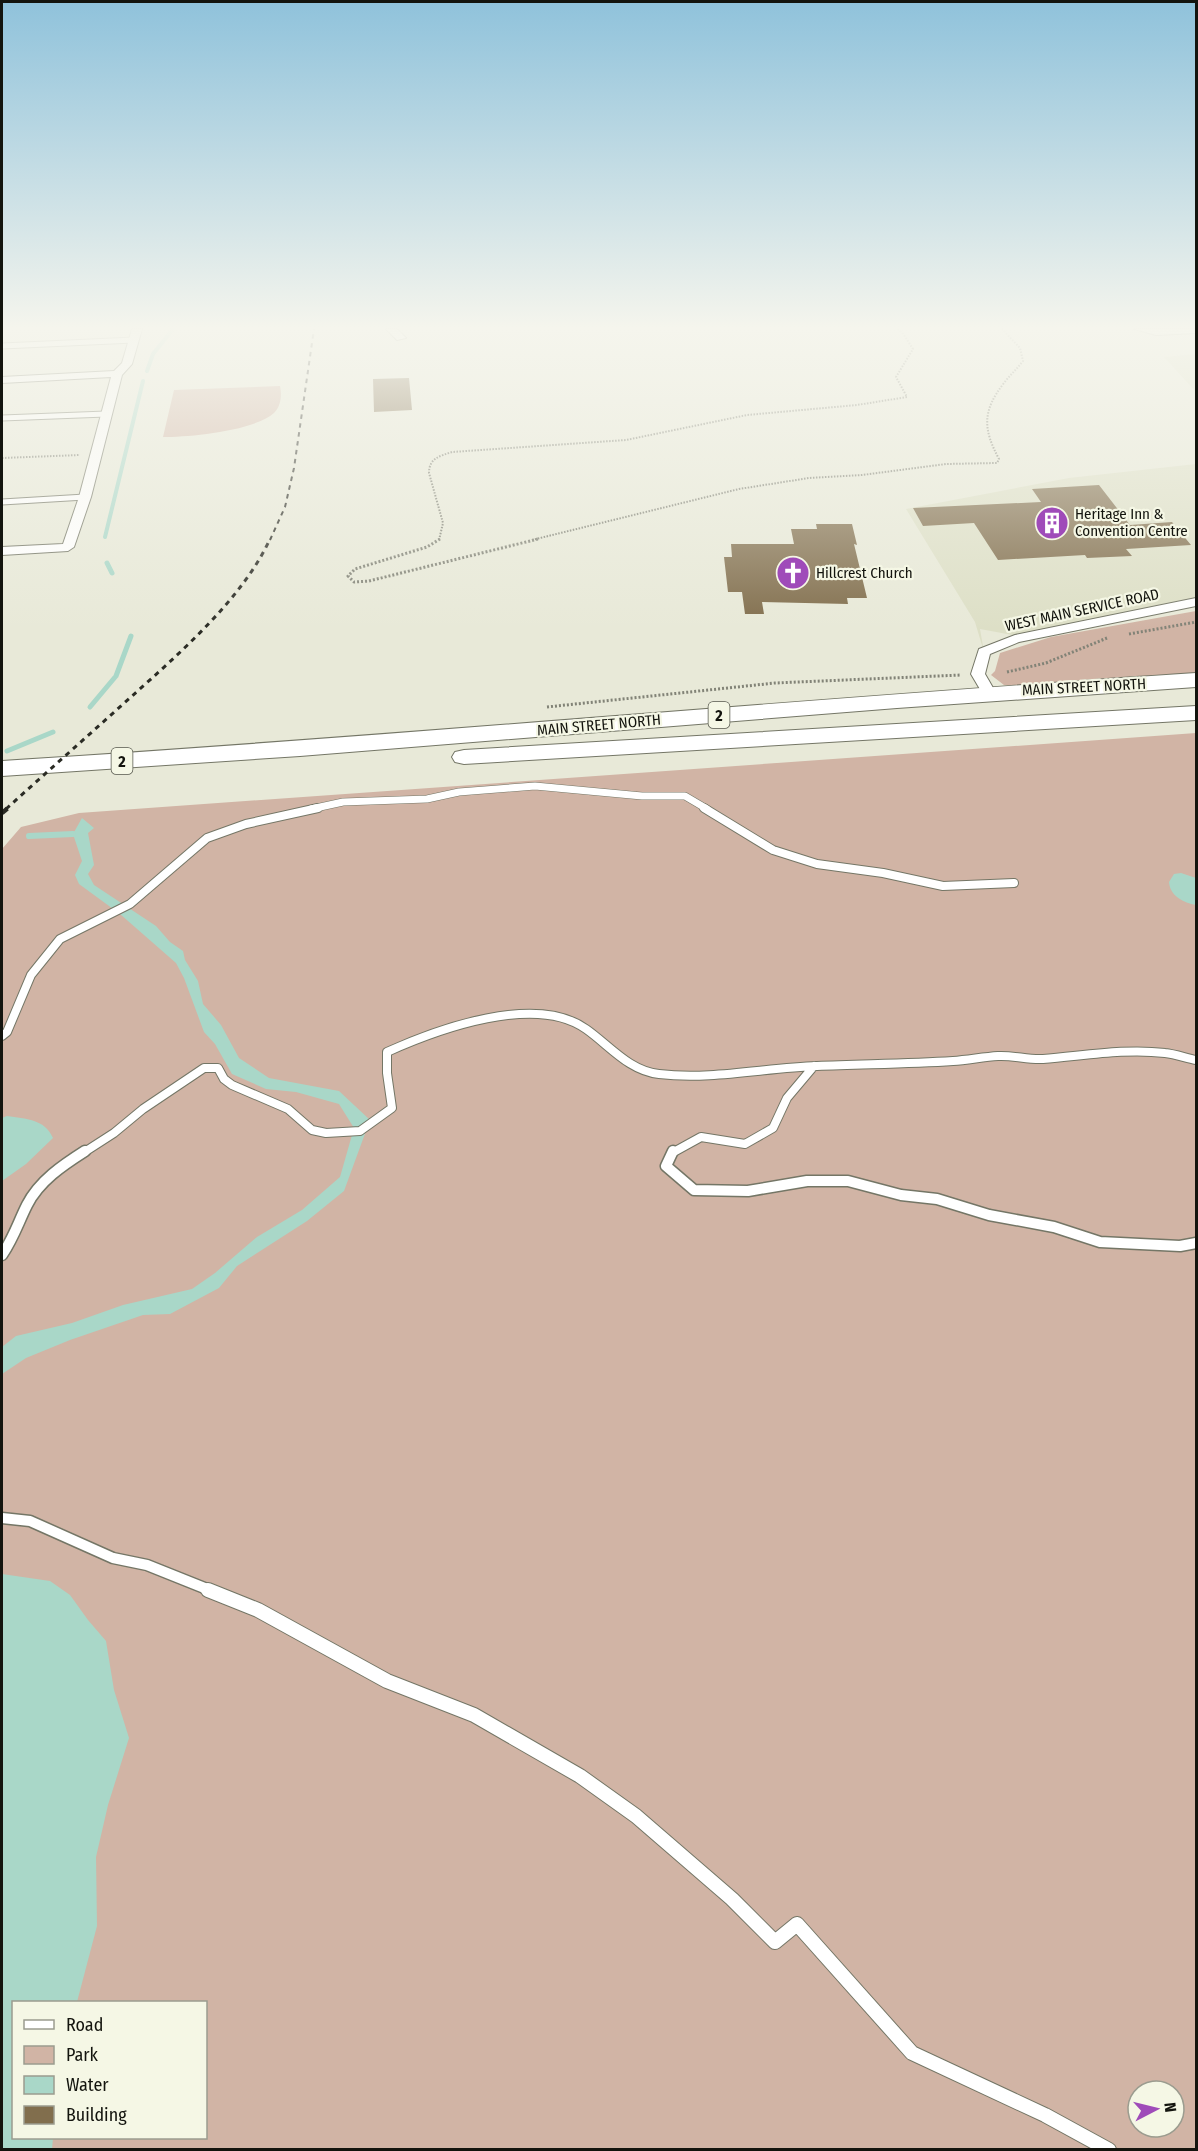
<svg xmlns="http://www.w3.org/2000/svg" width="1198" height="2151" font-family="'Fira Sans Condensed',sans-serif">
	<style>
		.built { fill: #dddfc6 }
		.green { fill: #d1b4a5; fill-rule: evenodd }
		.water { fill: #a9d7c8 }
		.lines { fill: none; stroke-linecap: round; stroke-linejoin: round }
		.stream-far2 { stroke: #a9d7c8; stroke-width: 4 }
		.stream-far1 { stroke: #a9d7c8; stroke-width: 5 }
		.stream { stroke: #a9d7c8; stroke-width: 6 }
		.building { fill: #816e4d }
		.service-far4-casing { stroke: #747666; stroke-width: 7 }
		.service-far3-casing { stroke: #747666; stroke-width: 8 }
		.service-far2-casing { stroke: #747666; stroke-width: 10 }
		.service-far1-casing { stroke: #747666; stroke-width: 13 }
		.service-casing { stroke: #747666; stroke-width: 16 }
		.minor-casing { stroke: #747666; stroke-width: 2 }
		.primary-casing { stroke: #747666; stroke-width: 2 }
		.path-far1 { stroke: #828377; stroke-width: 2; stroke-dasharray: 1.5 1.5; stroke-linecap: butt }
		.path { stroke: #828377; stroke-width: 3; stroke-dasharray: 2 2; stroke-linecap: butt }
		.service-far4 { stroke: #fff; stroke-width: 5 }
		.service-far3 { stroke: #fff; stroke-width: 7 }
		.service-far2 { stroke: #fff; stroke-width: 8 }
		.service-far1 { stroke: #fff; stroke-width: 10 }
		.service { stroke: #fff; stroke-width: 14 }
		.minor { fill: #fff; fill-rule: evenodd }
		.primary { fill: #fff; fill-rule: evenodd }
		.rail-far2 { stroke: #2a2b24; stroke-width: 2; stroke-dasharray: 4.5 4.5; stroke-linecap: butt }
		.rail-far1 { stroke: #2a2b24; stroke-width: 3; stroke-dasharray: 5 5; stroke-linecap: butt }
		.rail { stroke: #2a2b24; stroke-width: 4.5; stroke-dasharray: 7 7; stroke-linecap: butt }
		.labels { text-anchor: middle; stroke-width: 4.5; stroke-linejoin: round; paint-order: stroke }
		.far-poi-label { font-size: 15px; fill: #13140e; stroke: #f5f7e5; text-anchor: start }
		.far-street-label { font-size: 15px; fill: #13140e; stroke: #f5f7e5 }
		.shield { fill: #f5f7e5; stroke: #57584e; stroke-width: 1.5 }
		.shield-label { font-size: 16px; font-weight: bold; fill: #13140e }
	</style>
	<rect width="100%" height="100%" fill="#e8e9d8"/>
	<path class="built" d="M1196 354V392L1164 357Z
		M1196 464V602L1023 637 980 629 984 652 975 622 906 509 1069 478Z"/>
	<path class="green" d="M280 386C282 395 281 406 274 413 254 431 189 437 163 437L174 390Z
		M1196 611V675L1022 687 1004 685 991 675 995 671 1000 653 1051 637Z
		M1196 733V2149H2V849L21 827 79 813ZM14 2002H206V2138H14ZM1138 2091H1174V2127H1138Z"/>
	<path class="water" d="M82 818 94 828 88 833 94 865 88 874 94 885 156 926 170 942 183 951 185 960 198 981 203 1004 221 1025 239 1058 269 1078 339 1091 370 1120 344 1191 307 1221 237 1266 219 1288 170 1314 143 1315 70 1340 26 1358 2 1374V1347L16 1336 72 1323 123 1305 192 1289 215 1273 257 1237 302 1210 340 1177 354 1128 339 1104 296 1092 266 1089 232 1074 215 1044 204 1032 184 978 176 963 120 914 79 884 75 875 82 861 73 834Z
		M1181 873 1196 878V905C1184 903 1170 896 1169 882L1174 874Z
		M7 1116C26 1119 45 1119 53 1138L26 1164 2 1181V1118Z
		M2 1574 50 1581 70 1595 88 1620 106 1641 114 1690 129 1738 108 1805 96 1857 97 1926 77 2002H14V2138H53L52 2149H2Z"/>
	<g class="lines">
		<path class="stream-far2" d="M147 371 153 354 173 329
			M105 537 143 381"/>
		<path class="stream-far1" d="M107 563 112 573
			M90 707 116 676 131 636
			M7 751 53 732"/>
		<path class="stream" d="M29 836 73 834"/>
	</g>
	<path class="building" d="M409 378 412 410 374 412 373 379Z
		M1099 485 1130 525 1172 522 1191 545 1126 549 1132 556 1087 558 1085 555 998 560 974 523 923 526 913 508 1041 502 1032 489Z
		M816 524H852L857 545 854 544 867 598H847L848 604 762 602 764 614H745L742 592H728L724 557H732L731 544H794L791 529H817Z"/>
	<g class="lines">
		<defs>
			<path id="service-far4" d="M2 346 134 340
				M2 418 106 414
				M2 502 85 497"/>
			<path id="service-far3" d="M311 809 343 802 427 799 459 792 535 786 642 796H685L707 809"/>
			<path id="service-far2" d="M704 808 773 850 817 864 883 873 943 886 1014 883
				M2 1036 7 1032 31 975 60 939 130 904 207 838 246 824 318 808
				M83 1153 114 1133 143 1109 204 1068H218L224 1079 232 1085 288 1109 312 1130 326 1133 360 1131 392 1108 387 1073V1052C438 1029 536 993 586 1029 609 1045 629 1071 659 1074 711 1080 764 1068 817 1066 862 1064 907 1064 953 1061 968 1060 983 1057 998 1056 1013 1055 1028 1060 1043 1059 1083 1056 1125 1048 1165 1053 1175 1054 1186 1058 1196 1060
				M672 1153 701 1137 745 1144 773 1128 787 1098 814 1066"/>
			<path id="service-far1" d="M673 1151 666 1166 694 1190 748 1191 807 1181H848L901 1195 937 1199 989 1215 1054 1227 1100 1242 1180 1246 1196 1243
				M2 1255C14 1237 18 1223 27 1205 39 1181 63 1165 85 1151
				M2 1518 30 1521 113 1558 147 1565 212 1591"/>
			<path id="service" d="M208 1590 258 1610 387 1681 474 1715 580 1776 636 1816 732 1899 775 1942 797 1924 912 2053 1045 2115 1109 2150"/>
			<path id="minor" d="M132 329H142L132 364 122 375 91 497 74 547 68 551 2 555V547L63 544 79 497 111 377 2 383V377L114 371 122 363Z
				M386 329H397L406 338 397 340Z
				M1134 329H1196V333L1156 335Z
				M1196 598V606L1019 642 990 654 985 674 996 693 994 696H984L971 674 979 649 1015 635Z"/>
			<path id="primary" d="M1196 673V687L897 708 300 756 2 776V761C400 736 798 699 1196 673Z
				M1196 706V720L464 764 455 762 452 757 455 752 464 750Z"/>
		</defs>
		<use href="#service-far4" class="service-far4-casing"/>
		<use href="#service-far3" class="service-far3-casing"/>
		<use href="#service-far2" class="service-far2-casing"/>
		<use href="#service-far1" class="service-far1-casing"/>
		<use href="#service" class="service-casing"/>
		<use href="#minor" class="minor-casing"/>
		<use href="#primary" class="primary-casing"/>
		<path class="path-far1" d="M2 458 80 455
			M439 540 443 523 429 473C429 458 440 456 452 452L626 440 747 415 857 405 907 397 896 377 913 349 902 332 897 329
			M532 540 739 489 809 478 862 475 946 464 997 463 999 459C983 429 982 411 1004 383 1010 375 1017 369 1023 361L1020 348 1002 329"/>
		<path class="path" d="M440 539 427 547 355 569 348 576 354 582 369 581 538 539
			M1129 634 1196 622
			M1007 672 1046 663 1107 638
			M547 707 775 683 961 675"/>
		<use href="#service-far4" class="service-far4"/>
		<use href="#service-far3" class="service-far3"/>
		<use href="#service-far2" class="service-far2"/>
		<use href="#service-far1" class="service-far1"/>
		<use href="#service" class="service"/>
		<use href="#minor" class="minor"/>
		<use href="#primary" class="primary"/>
		<path class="rail-far2" d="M270 540 285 507 294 468 314 329"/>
		<path class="rail-far1" d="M6 809C48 771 90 734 132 696 180 653 243 598 270 539"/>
		<path class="rail" d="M2 813 8 808"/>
	</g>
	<linearGradient id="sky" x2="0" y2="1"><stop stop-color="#8fc2db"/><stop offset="0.52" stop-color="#f5f5ed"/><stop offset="1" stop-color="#f5f5ed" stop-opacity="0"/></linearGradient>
	<rect width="1198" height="630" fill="url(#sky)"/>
	<defs>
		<symbol id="building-disc" viewBox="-11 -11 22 22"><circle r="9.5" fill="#9f4bb9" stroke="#f5f7e5"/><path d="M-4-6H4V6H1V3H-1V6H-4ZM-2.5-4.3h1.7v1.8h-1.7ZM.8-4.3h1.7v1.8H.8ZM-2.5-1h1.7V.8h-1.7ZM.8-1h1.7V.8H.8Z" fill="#fff"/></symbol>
		<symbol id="church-disc" viewBox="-11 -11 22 22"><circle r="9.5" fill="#9f4bb9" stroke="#f5f7e5"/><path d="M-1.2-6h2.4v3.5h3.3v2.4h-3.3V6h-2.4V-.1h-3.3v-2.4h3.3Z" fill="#fff"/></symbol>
	</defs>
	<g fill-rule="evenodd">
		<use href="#building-disc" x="1033" y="504" width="38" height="38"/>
		<use href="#church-disc" x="774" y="554" width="38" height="38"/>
	</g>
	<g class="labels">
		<g class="far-poi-label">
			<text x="1075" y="519">Heritage Inn &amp;<tspan x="1075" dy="17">Convention Centre</tspan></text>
			<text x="816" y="578">Hillcrest Church</text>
		</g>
		<g class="far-street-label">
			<text transform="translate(1082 610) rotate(-12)" y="5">WEST MAIN SERVICE ROAD</text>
			<text transform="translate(1084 687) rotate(-3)" y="5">MAIN STREET NORTH</text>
			<text transform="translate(599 725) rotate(-5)" y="5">MAIN STREET NORTH</text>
		</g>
		<g class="shield">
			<rect x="708.5" y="702" width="21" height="26" rx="4.5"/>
			<rect x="111.5" y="748" width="21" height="26" rx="4.5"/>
		</g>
		<g class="shield-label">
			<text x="719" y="721">2</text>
			<text x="122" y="767">2</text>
		</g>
	</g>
	<rect width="1198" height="2151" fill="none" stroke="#13140e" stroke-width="6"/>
	<rect x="12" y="2001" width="195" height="138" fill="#f5f7e5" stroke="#9b9c8f" stroke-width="1.5"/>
	<rect x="24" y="2020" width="30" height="9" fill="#ffffff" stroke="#9b9c8f" stroke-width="1.5"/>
	<text x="66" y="2031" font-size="18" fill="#13140e">Road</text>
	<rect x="24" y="2046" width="30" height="18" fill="#d1b4a5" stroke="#9b9c8f" stroke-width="1.5"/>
	<text x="66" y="2061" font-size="18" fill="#13140e">Park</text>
	<rect x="24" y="2076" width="30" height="18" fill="#a9d7c8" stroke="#9b9c8f" stroke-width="1.5"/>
	<text x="66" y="2091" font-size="18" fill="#13140e">Water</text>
	<rect x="24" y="2106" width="30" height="18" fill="#816e4d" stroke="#9b9c8f" stroke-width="1.5"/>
	<text x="66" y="2121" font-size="18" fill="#13140e">Building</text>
	<g transform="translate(1156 2109) rotate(83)"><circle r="28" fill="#f5f7e5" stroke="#9b9c8f" stroke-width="1.5"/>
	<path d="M0-4.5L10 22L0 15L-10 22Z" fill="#9f4bb9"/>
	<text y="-9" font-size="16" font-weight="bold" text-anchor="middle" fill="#13140e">N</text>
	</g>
</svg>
